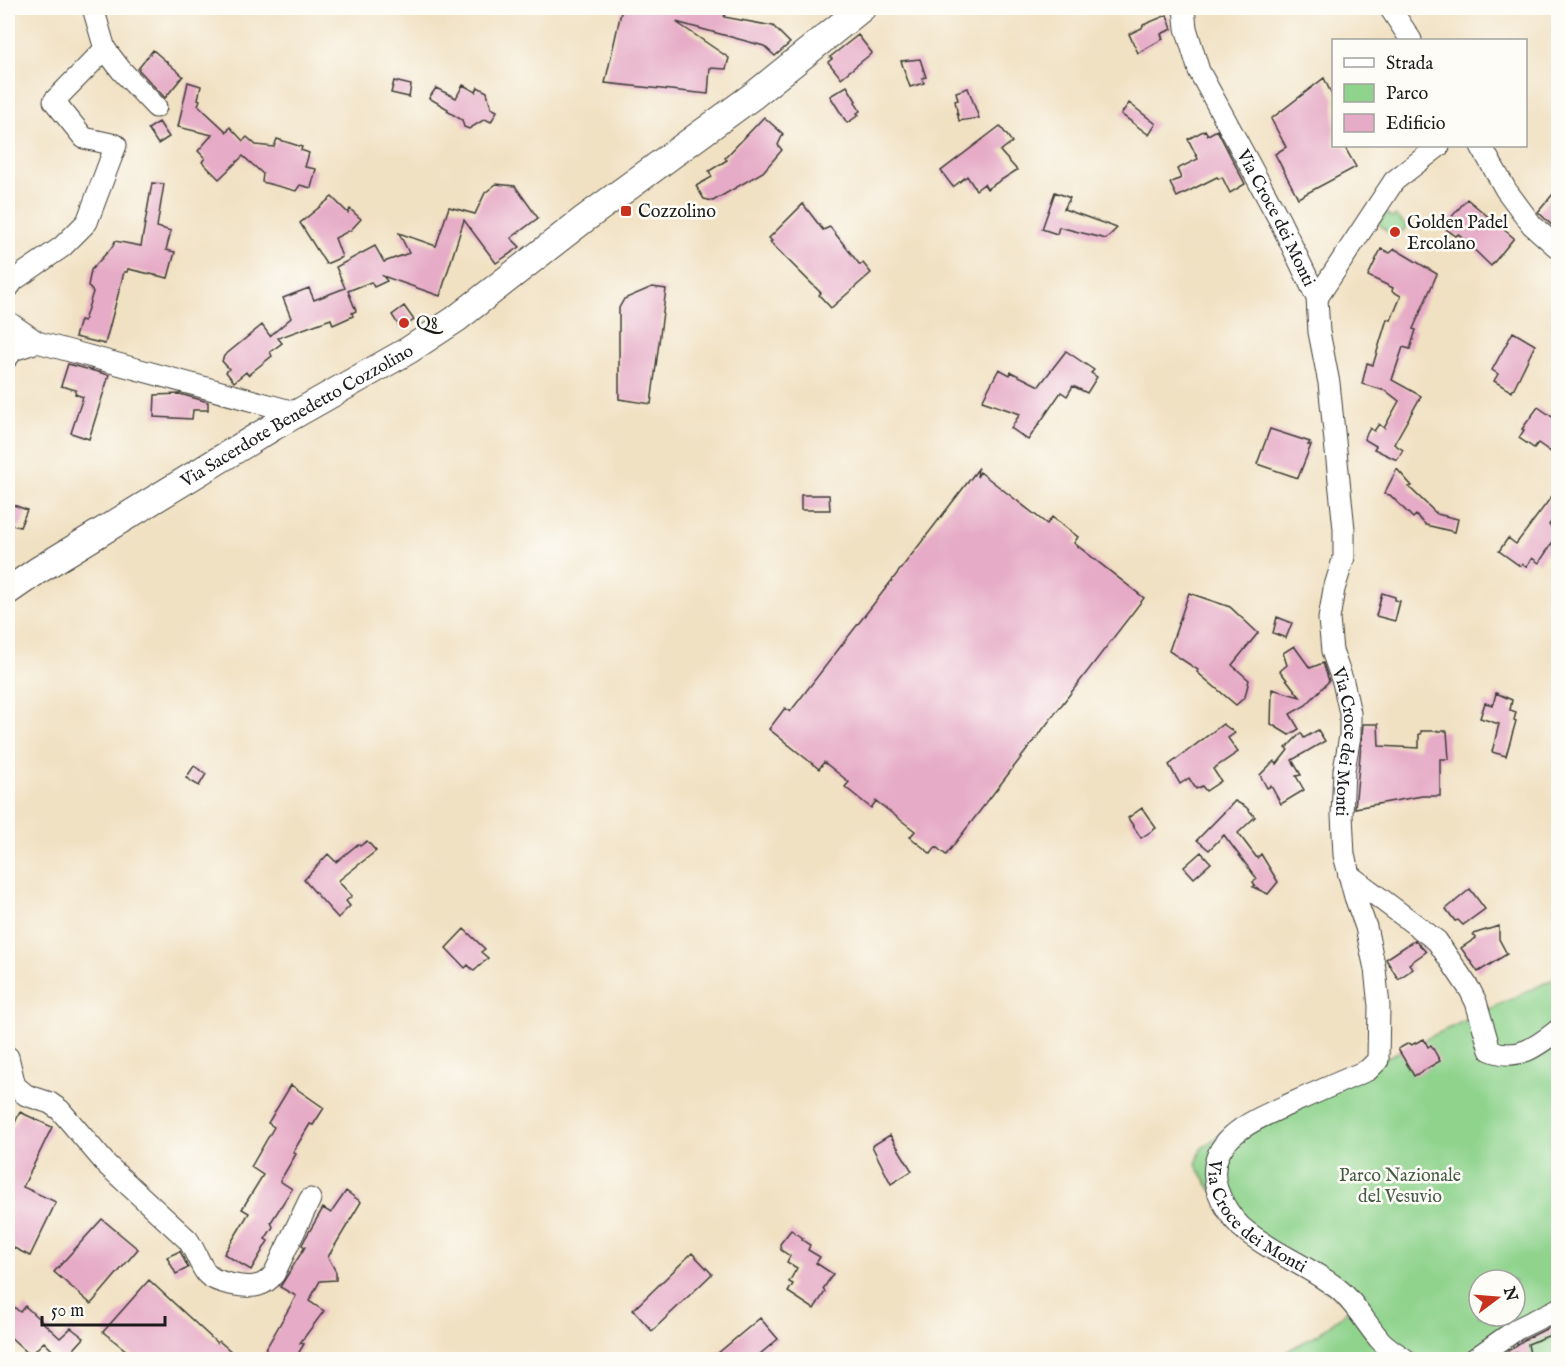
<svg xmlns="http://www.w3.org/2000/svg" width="1566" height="1367" font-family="'IM FELL English',serif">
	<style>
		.green { fill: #8fd38d; stroke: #567854; stroke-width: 1.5; fill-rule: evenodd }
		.building { fill: #e6abc6 }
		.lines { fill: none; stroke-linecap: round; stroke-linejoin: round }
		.minor-casing { stroke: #3c3a35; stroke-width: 23 }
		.major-casing { stroke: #3c3a35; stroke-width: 29 }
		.minor { stroke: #fff; stroke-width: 21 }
		.major { stroke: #fff; stroke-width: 27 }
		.poi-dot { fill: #c8321e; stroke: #fdfcf7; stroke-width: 2 }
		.labels { text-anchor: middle; stroke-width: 5; stroke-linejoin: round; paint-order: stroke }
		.poi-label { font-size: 18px; fill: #1c1c1c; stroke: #fdfcf7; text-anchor: start }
		.street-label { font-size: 18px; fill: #1c1c1c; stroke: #fdfcf7 }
		.park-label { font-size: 18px; fill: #445c44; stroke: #fdfcf7 }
	</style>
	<rect width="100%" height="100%" fill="#fdfcf7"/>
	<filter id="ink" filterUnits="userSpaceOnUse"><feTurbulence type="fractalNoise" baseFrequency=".0167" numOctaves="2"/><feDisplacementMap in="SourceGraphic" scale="12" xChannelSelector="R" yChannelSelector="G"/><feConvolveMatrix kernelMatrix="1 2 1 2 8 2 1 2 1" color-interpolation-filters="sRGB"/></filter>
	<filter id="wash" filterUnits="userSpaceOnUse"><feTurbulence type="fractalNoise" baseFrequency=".008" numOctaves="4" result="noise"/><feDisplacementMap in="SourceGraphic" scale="24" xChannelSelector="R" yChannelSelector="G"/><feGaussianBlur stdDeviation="1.35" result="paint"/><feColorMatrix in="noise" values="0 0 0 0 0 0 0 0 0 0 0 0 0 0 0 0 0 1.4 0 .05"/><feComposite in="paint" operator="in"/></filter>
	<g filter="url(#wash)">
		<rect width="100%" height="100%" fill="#f1e1c3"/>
		<path class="green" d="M1387 213 1392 218 1395 215 1407 226 1395 239 1378 223Z
			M1558 977V1359H1281L1287 1351 1318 1334 1351 1308 1259 1243 1210 1188 1196 1165 1201 1149 1236 1123 1381 1060ZM1479 1280H1515V1316H1479Z"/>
		<g id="blocks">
			<path class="building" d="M622 8H727L724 17 773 26 790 43 775 56 764 46 676 22 729 58 726 69 710 68 708 94 605 83Z
				M1167 15 1172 29 1161 34 1163 39 1138 53 1129 34 1142 28 1143 25Z
				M858 35 872 53 841 78 828 62 832 59 830 57Z
				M153 50 183 76 165 98 138 69Z
				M920 59 926 77 922 78 924 83 910 87 901 61Z
				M1324 78 1334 100V146H1344L1356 167 1298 198 1275 154 1286 147 1271 119Z
				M394 81 411 85 409 97 391 93Z
				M188 82 201 86 198 99 200 100 198 105 227 132 230 127 243 141 247 137 256 145 274 147 277 139 302 147 301 150 309 153 305 167 316 169 311 188 300 185 296 191 262 182 263 174 243 156 219 179 202 162 205 158 198 151 212 135 178 127Z
				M463 85 476 92 478 87 487 92 491 108 497 111 491 122 485 119 469 129 464 127 462 120 447 111 448 109 429 98 436 88 456 98Z
				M847 86 856 101 855 102 860 111 857 113 859 115 847 123 830 96Z
				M968 88 979 118 959 121 955 101 958 100 956 92Z
				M1129 103 1156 124 1149 135 1121 114Z
				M764 117 783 134 778 145 782 150 763 172 713 201 704 199 696 186 712 177 709 171 727 160 725 158Z
				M159 122 169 137 158 144 148 129Z
				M1000 126 1012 142 1000 151 1017 170 987 189 984 184 976 190 967 176 953 187 941 171Z
				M1205 130 1208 135 1217 130 1245 184 1230 193 1222 177 1219 179 1217 177 1177 197 1170 183 1181 178 1177 169 1198 159 1188 139Z
				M152 183 164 184 157 227 171 231 166 250 175 252 168 278 128 269 127 272H124L105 344 75 337 80 320 84 321 93 292 88 286 91 270 113 246 115 241 141 246Z
				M496 184 515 186 538 218 511 238 520 247 496 263 464 220 440 296 383 276 387 281 374 287 371 282 348 291 356 311 352 313 353 316 333 325 331 319 278 338 282 343 270 352 272 356 248 375 246 372 234 382 226 372 229 369 222 361 224 356 262 325 270 336 291 318 283 298 309 288 314 300 345 288 336 267 375 246 384 262 409 253 399 233 436 246 449 207 475 214 485 193Z
				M1558 188V231L1538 212Z
				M1055 192 1070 198 1064 209 1117 228 1106 239 1059 227 1057 234 1042 229Z
				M332 197 348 213 350 209 361 219 351 230 335 238 342 257 326 264 300 223Z
				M1467 199 1514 238 1491 266 1458 234 1456 236 1443 227Z
				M803 204 823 230 830 227 860 265 863 263 871 273 831 308 819 295 821 293 770 242 772 241 769 238Z
				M1381 249 1390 253 1395 249 1437 274 1413 329 1416 330 1410 349 1403 347 1392 380 1421 396 1394 444 1403 450 1397 460 1374 449 1376 446 1364 439 1370 428 1374 431 1379 424 1384 428 1399 401 1386 391 1362 384 1367 363 1373 365 1387 319 1391 320 1401 296 1392 291 1393 288 1368 276Z
				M652 287 666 289 651 404 619 399V308L624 299Z
				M404 306 414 320 401 329 392 315Z
				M1513 332 1535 345 1512 392 1494 381 1498 374 1492 370Z
				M1066 351 1094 370 1091 373 1097 377 1087 393 1073 386 1067 396 1061 392 1028 440 1011 428 1020 414 982 401 999 369 1010 375 1011 372 1039 386Z
				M68 364 109 375 89 439 71 433 83 397 75 394 76 390 61 386Z
				M180 394 208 402V410H193L192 419 154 417 155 395Z
				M1538 407 1558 421V457L1538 443 1534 448 1519 438 1524 430 1522 429Z
				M1270 429 1310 442 1308 445H1311L1298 478 1257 464Z
				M978 469 977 477 980 472 1047 524 1052 517 1078 537 1074 543 1144 598 946 855 936 847 931 854 910 837 915 831 876 801 871 808 845 787 849 782 824 762 819 769 769 729 785 708 790 712Z
				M1397 469 1412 486 1409 487 1437 514 1458 519 1455 532 1426 525 1416 515 1413 518 1390 495 1384 494Z
				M1558 488V511L1549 525 1558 532V534L1539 563 1532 558 1526 567 1522 564 1520 566 1499 551 1508 538 1516 544Z
				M801 495H829L830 510H801Z
				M11 504 27 510 20 527 8 524V512Z
				M1189 593 1230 607 1258 633 1232 665 1249 680 1245 697 1236 705 1197 672 1198 670 1169 651Z
				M1382 593 1395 597V600L1400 601 1395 621 1376 616Z
				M1277 617 1292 623 1286 638 1273 633Z
				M1294 646 1310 668 1323 663 1329 681 1306 705 1290 714 1299 729 1289 735 1271 724 1272 689 1300 697 1280 671 1287 665 1283 653Z
				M1496 693 1512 700 1510 710 1516 712 1514 720 1516 721 1506 756 1492 752 1499 724 1480 718 1485 703 1493 705Z
				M1223 724 1235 733 1228 738 1238 752 1213 769 1221 781 1206 791 1202 786 1196 789 1189 778 1180 784 1169 765Z
				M1363 724H1378L1379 746 1419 748V734H1421V731H1447L1449 759H1440V796H1422L1355 808Z
				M1318 730 1325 741 1292 760 1301 775 1296 776 1304 790 1281 804 1271 786 1267 788 1260 775 1274 761 1277 764 1288 750 1286 748 1301 733 1304 738Z
				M194 766 206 774 199 786 186 778Z
				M1235 801 1246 807 1255 817 1238 833 1257 858 1261 854 1278 882 1268 894 1253 887 1255 885 1253 882 1257 879 1224 835 1209 850 1197 840Z
				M1142 808 1156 828 1141 838 1128 818Z
				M367 841 376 851 338 881 352 896 346 901 350 906 338 918 304 880 328 854 336 862 358 844 360 846Z
				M1201 852 1211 863 1194 878 1184 867Z
				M1470 889 1485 909 1463 925 1458 920 1455 921 1446 909Z
				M1499 926V939L1507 954 1478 972 1461 948 1476 938 1473 934Z
				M464 929 485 949 481 952 488 958 474 971 468 965 465 968 446 948Z
				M1415 940 1426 952 1409 964 1413 969 1398 979 1386 959Z
				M1424 1039 1428 1047 1431 1045 1440 1061 1414 1076 1398 1049 1409 1043 1411 1045Z
				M291 1085 324 1108 313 1125 310 1124 293 1152 296 1154 280 1181 292 1189 271 1222 273 1227 265 1239 268 1241 251 1270 224 1254 249 1213 242 1209 263 1175 251 1167 274 1127 268 1123Z
				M20 1112 52 1127 23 1187 56 1202 30 1256 8 1245V1137Z
				M890 1135 912 1171 891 1184 872 1146Z
				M346 1191 361 1202 328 1257 336 1272V1280L320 1281 309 1301 324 1311 300 1343 304 1344 295 1359H260L296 1296 280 1287 305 1247 302 1245 306 1237 323 1208 331 1213Z
				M102 1219 138 1249 91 1304 54 1272Z
				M791 1230 803 1238 802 1240 810 1245 808 1250 820 1257 816 1263 833 1274 823 1289 825 1292 814 1309 788 1292 793 1284 789 1282 797 1268 787 1262 790 1256 781 1250 780 1244Z
				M180 1251 188 1268 176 1274 167 1257Z
				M692 1253 712 1274 652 1331 633 1310Z
				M149 1280 217 1343 219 1341 240 1359H137L103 1332Z
				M8 1302 20 1312 25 1306 60 1338 71 1328 84 1338 65 1359H61L44 1342 30 1355 8 1335Z
				M760 1318 778 1339 754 1359H711Z
				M1558 1323V1332L1528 1344 1531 1359H1519L1517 1353 1500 1357 1524 1340Z"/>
		</g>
	</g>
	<g filter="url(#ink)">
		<use href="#blocks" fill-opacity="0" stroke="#3c3a35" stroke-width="1.5"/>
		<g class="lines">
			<defs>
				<g id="minor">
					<path d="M93 8 105 49 121 70 156 107"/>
					<path id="s1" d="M1184 8 1186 28 1199 71 1280 221 1317 298 1319 332 1329 383 1344 529V557L1334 589 1329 619 1332 651 1343 682 1350 713V736L1344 770 1342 815 1344 855 1355 897 1366 927 1375 969 1379 1006 1378 1060 1368 1070C1342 1081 1317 1092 1292 1103 1257 1119 1202 1138 1217 1189 1222 1203 1230 1216 1241 1227 1270 1252 1307 1265 1337 1288 1354 1301 1366 1324 1380 1340 1387 1348 1398 1354 1406 1360"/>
					<path d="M1390 8 1411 40"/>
					<path d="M1481 146 1506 190 1532 225 1558 248"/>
					<path d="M8 288 14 280 62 247 87 222 116 145 84 138 54 101 105 49"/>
					<path d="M1317 298 1394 181 1439 146"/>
					<path d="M8 322 37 342 298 413"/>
					<path d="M8 357 13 350 37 342"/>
					<path d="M1349 875 1437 941 1470 990 1476 1002 1490 1050C1518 1062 1537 1046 1558 1030"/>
					<path d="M8 1057 15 1086 26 1095 50 1103 60 1110 107 1165 188 1240C195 1250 199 1263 206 1273 214 1283 247 1289 259 1285 266 1283 270 1279 274 1274L310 1199"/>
					<path d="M1473 1360 1517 1329 1558 1309"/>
				</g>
				<g id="major">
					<path id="s2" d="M8 591 37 571 273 427 409 350 456 319 583 220 754 95 862 8"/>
				</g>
			</defs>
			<use href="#minor" class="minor-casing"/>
			<use href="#major" class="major-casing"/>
			<use href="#minor" class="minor"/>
			<use href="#major" class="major"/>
		</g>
	</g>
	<g class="poi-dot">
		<rect x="620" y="205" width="12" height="12" rx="3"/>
		<circle cx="1395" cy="232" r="6"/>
		<circle cx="404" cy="323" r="6"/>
	</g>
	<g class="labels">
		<g class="poi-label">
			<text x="638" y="217">Cozzolino</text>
			<text x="1407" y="228">Golden Padel<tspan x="1407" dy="21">Ercolano</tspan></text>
			<text x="416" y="329">Q8</text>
		</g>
		<g class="street-label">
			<text dy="6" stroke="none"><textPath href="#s1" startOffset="231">Via Croce dei Monti</textPath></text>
			<text dy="6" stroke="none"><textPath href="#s2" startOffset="338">Via Sacerdote Benedetto Cozzolino</textPath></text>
			<text dy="6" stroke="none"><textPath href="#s1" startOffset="771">Via Croce dei Monti</textPath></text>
			<text dy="6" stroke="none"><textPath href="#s1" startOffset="1365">Via Croce dei Monti</textPath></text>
		</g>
		<g class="park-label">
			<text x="1400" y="1181">Parco Nazionale<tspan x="1400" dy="21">del Vesuvio</tspan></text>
		</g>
	</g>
	<rect width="1566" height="1367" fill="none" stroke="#fdfcf7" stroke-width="30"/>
	<rect x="1332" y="39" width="195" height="108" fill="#fdfcf7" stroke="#a3a29f" stroke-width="1.5"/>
	<rect x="1344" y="58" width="30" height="9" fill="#ffffff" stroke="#a3a29f" stroke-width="1.5"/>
	<text x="1386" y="69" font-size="18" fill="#1c1c1c">Strada</text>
	<rect x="1344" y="84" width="30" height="18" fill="#8fd38d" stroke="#a3a29f" stroke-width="1.5"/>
	<text x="1386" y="99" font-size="18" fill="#1c1c1c">Parco</text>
	<rect x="1344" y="114" width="30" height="18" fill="#e6abc6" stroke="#a3a29f" stroke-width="1.5"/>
	<text x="1386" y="129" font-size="18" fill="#1c1c1c">Edificio</text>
	<g transform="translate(1497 1298) rotate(74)"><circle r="28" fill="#fdfcf7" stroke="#a3a29f" stroke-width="1.5"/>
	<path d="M0-4.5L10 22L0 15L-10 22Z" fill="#c8321e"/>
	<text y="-9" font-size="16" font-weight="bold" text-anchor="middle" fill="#1c1c1c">N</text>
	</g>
	<path d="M42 1316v9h123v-9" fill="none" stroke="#1c1c1c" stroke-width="3"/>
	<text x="51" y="1316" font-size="18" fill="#1c1c1c" stroke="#fdfcf7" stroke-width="4.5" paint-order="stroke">50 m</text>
</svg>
